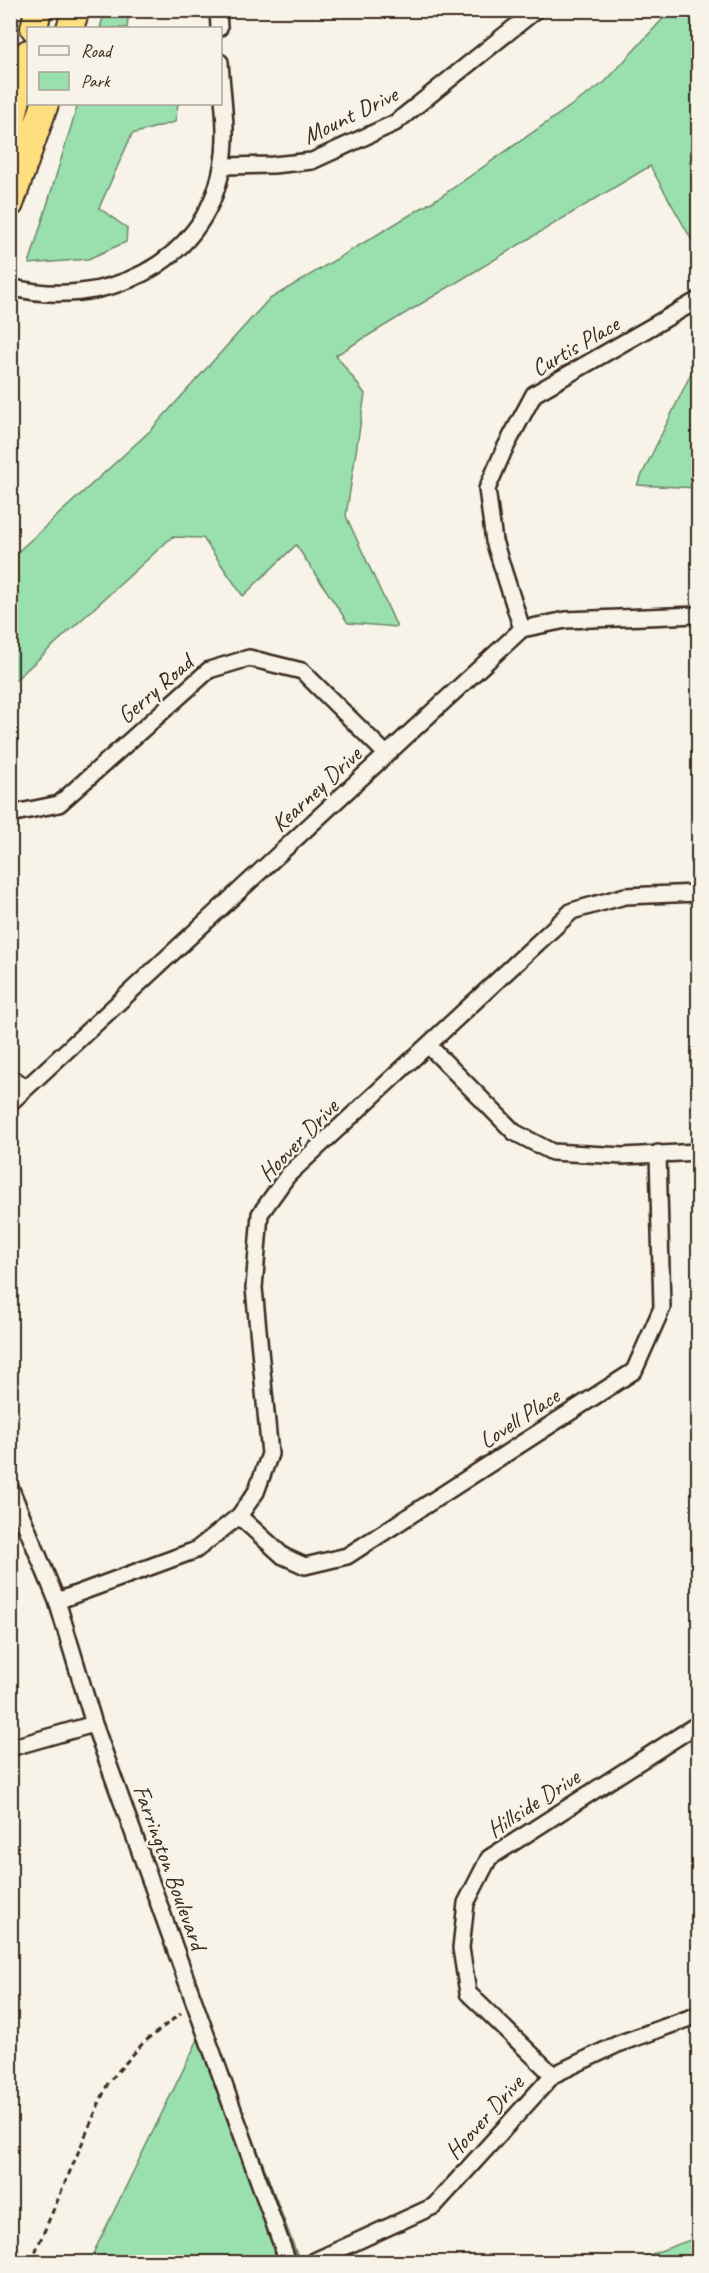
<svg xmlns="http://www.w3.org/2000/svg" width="709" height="2273" font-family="Caveat,sans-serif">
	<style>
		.green { fill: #9ae0ae; stroke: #6a8566; stroke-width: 1.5 }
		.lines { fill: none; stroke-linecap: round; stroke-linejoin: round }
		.minor-casing { stroke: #3b2a1e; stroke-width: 20 }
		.trunk-casing { stroke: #3b2a1e; stroke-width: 30 }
		.path { stroke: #3b2a1e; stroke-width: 3; stroke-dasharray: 6 4.5; stroke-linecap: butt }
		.minor { stroke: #f7f3e8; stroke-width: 15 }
		.trunk { stroke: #fedf80; stroke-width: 26 }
		.labels { text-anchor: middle; stroke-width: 5; stroke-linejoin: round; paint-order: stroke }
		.street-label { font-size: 24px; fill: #3b2a1e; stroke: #f7f3e8 }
	</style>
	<rect width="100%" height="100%" fill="#f7f3e8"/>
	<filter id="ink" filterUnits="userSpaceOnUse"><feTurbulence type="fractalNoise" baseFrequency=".0167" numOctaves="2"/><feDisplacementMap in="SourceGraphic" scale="12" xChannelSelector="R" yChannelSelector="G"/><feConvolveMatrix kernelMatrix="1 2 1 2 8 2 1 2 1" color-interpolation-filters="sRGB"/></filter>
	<g filter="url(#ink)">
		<path class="green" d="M105 11H129L127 28H100Z
			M670 11H698V251L650 166 336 355 365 394 346 516 397 627 348 623 296 545 243 596 203 538 172 537 11 684V558L151 430 268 300 440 197 605 82Z
			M78 104H178L175 122 132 134 99 208 127 228 126 242 88 259 29 264Z
			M698 359V488L637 485Z
			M208 2019 300 2262H89Z
			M698 2237V2262H630Z"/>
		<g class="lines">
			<defs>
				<path id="minor" d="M218 10 219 28
					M223 166 273 165 312 161 395 123 536 10
					M10 287C101 311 204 266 222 167 229 134 222 96 220 62
					M522 629 494 541 487 489 504 450 534 394 698 300
					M10 814 59 804 209 670 249 658 302 671 386 754
					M429 1046 514 1132 552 1152 623 1156 698 1152
					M10 1076 26 1088
					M10 1103 522 629 566 620 698 615
					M10 1487 57 1601 94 1724 288 2262
					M239 1516 283 1556 305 1566 347 1556 634 1371 662 1308 658 1153
					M57 1601 196 1550 239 1516 256 1492 270 1454 254 1288 260 1214 288 1175 572 911 625 896 698 893
					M10 1748 94 1724
					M553 2075 468 1993 461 1948 466 1903 489 1858 698 1724
					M312 2262 434 2206 553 2075 618 2044 698 2015"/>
				<path id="trunk" d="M34 28 38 10
					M70 28 76 10
					M10 129 28 53
					M10 204 45 104"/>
			</defs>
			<use href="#minor" class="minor-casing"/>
			<use href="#trunk" class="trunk-casing"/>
			<path class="path" d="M31 2262 108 2083 143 2043 181 2013"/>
			<use href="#minor" class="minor"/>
			<use href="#trunk" class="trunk"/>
		</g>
	</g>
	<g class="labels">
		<g class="street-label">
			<text transform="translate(350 115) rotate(-26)" y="8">Mount Drive</text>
			<text transform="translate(575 346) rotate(-30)" y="8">Curtis Place</text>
			<text transform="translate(155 689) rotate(-41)" y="8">Gerry Road</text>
			<text transform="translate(316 789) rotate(-43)" y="8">Kearney Drive</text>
			<text transform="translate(298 1140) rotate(-46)" y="8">Hoover Drive</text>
			<text transform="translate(519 1418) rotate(-33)" y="8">Lovell Place</text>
			<text transform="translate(533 1803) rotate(-33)" y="8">Hillside Drive</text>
			<text transform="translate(170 1867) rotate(70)" y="8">Farrington Boulevard</text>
			<text transform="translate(484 2117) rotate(-48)" y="8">Hoover Drive</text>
		</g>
	</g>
	<rect width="709" height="2273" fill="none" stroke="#f7f3e8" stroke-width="36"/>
	<rect x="18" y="18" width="673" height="2237" fill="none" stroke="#3b2a1e" stroke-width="2" filter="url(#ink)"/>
	<rect x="27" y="27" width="195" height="78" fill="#f7f3e8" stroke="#aca397" stroke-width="1.5"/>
	<rect x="39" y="46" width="30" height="9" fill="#f7f3e8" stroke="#aca397" stroke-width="1.5"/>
	<text x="81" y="57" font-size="18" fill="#3b2a1e">Road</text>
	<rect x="39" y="72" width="30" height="18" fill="#9ae0ae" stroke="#aca397" stroke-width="1.5"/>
	<text x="81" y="87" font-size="18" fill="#3b2a1e">Park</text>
</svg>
